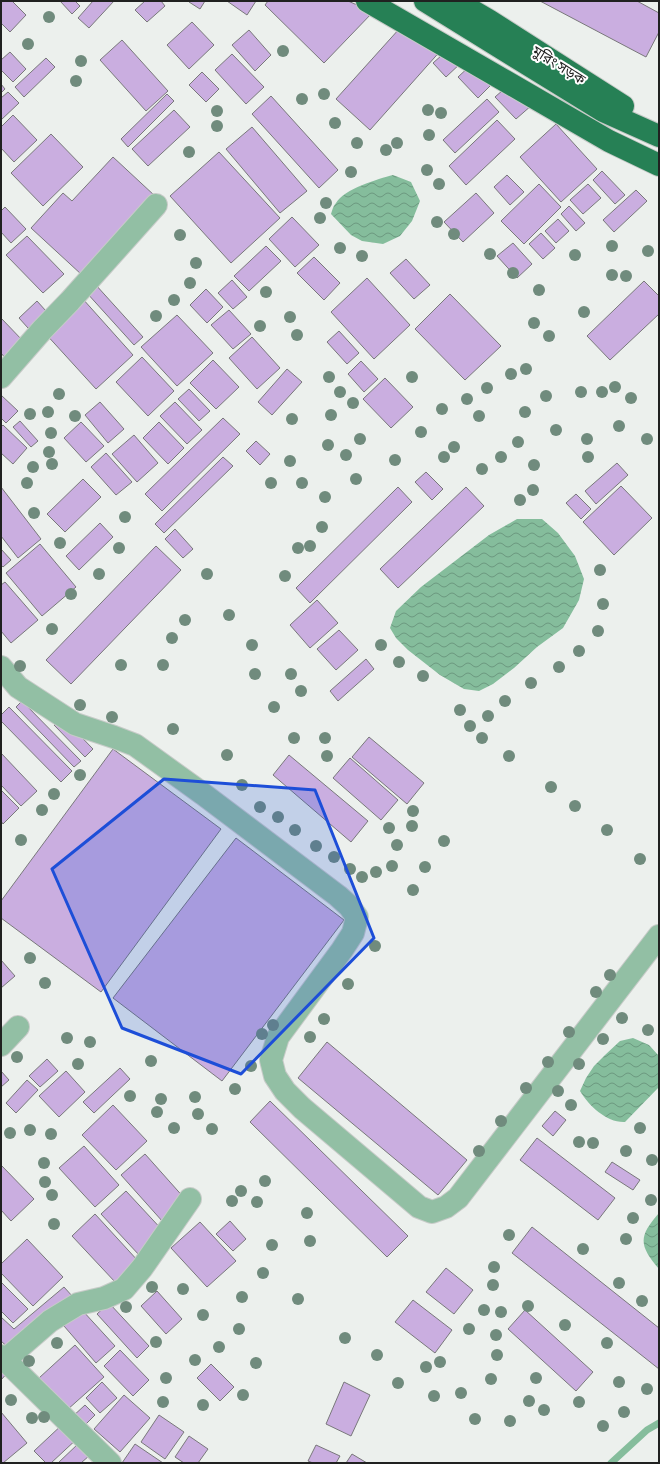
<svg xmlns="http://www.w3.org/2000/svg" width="660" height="1464" font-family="Commissioner,'Noto Sans Bengali',sans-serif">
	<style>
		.water { fill: url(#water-waves) }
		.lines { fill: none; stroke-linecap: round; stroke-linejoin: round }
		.stream { stroke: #85bd9c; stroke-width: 7 }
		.building { fill: #caaee0; stroke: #79787b }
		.minor-casing { stroke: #c7cbc8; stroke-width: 24 }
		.highway-casing { stroke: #c7cbc8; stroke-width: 24 }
		.minor { stroke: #92bfa4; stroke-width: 22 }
		.highway { stroke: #268055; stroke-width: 22 }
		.tree { fill: #708b7d }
		.marked { fill: #1d4ed8; fill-opacity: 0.2; stroke: #1d4ed8; stroke-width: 3; stroke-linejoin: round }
		.labels { text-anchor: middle; stroke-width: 4; stroke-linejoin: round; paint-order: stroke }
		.street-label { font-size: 14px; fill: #202120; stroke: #fff }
	</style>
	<defs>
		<pattern id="water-waves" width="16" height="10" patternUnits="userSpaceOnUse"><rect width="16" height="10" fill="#85bd9c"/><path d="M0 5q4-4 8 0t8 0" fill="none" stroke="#6c997f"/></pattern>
	</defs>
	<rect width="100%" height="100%" fill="#ecf0ed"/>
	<path class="water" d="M393 175 411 182 420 201 412 221 400 236 383 244 362 241 351 235 331 214C332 211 333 206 336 203 344 189 378 179 393 175Z
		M517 519H542L558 533 575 556 584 579 579 600 563 628 537 647 514 668 493 684 479 691 464 689 440 675 408 650 396 638 390 628 396 611 421 587 489 535Z
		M633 1038 649 1045 659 1056V1087L625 1122C607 1123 589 1106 580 1091L586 1078 594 1066 605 1055 620 1041Z
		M659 1213V1269C639 1245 638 1237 659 1213Z"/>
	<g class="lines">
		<path class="stream" d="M611 1463 647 1430 659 1423"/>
	</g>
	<path class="building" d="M1 1H12L26 15 10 32 1 23Z
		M60 1H75L80 6 72 14Z
		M93 1H114L89 28 78 18Z
		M145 1H161L165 6 147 22 135 10Z
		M190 1H205L200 9 189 2Z
		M227 1H256L247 15Z
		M268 1H348L373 12 324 63 265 5Z
		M540 1H637L659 13V32L646 57Z
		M409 18 443 48 370 130 336 99Z
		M192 22 214 45 189 69 167 45Z
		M249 30 271 55 255 71 232 45Z
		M122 40 168 91 146 111 100 60Z
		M450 48 462 62 446 77 433 63Z
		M10 52 26 69 13 82 1 70V60Z
		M232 54 264 87 246 104 215 70Z
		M46 58 55 67 24 97 15 87Z
		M471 65 491 85 478 98 458 77Z
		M202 72 219 89 206 102 189 85Z
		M511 83 532 105 516 119 495 97Z
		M1 84 5 89 1 93Z
		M8 92 19 103 1 120V98Z
		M167 94 174 101 128 147 121 139Z
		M271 96 338 170 319 188 252 114Z
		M487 99 499 112 455 153 443 140Z
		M174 110 190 127 148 166 132 149Z
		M13 115 37 140 14 162 1 148V127Z
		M497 120 515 139 466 185 449 166Z
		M556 124 597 169 561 202 520 157Z
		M252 127 307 191 280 213 226 149Z
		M51 134 83 167 43 206 11 173Z
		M219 152 280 218 231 263 170 196Z
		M113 157 155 196 82 275 31 228 63 193 72 201Z
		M602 171 625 195 615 204 593 180Z
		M507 175 524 192 510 205 494 187Z
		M539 184 561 207 524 244 501 221Z
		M588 184 601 198 583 214 570 200Z
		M636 190 647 201 614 232 603 220Z
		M476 193 494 213 463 242 444 222Z
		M569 206 585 223 576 231 561 214Z
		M5 207 26 229 11 243 1 232V211Z
		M292 217 319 245 295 267 269 239Z
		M558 219 569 231 556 243 545 231Z
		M541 233 555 248 543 259 529 244Z
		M27 236 64 274 43 293 6 255Z
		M513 243 532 264 517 278 497 256Z
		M266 246 281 261 249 291 234 276Z
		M314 257 340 283 324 300 297 273Z
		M406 259 430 285 414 299 390 273Z
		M367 278 410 325 374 359 331 312Z
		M232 280 247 297 233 309 218 293Z
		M644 281 659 296V314L610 360 587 336Z
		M95 284 143 337 134 345 86 292Z
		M206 289 223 307 207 323 190 305Z
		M450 294 501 346 465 380 415 329Z
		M82 298 133 355 96 389 44 332Z
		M37 301 46 311 28 328 19 318Z
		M229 310 251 334 233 349 211 325Z
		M177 315 213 353 177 386 141 347Z
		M1 318 24 342 6 359 1 353Z
		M339 331 359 353 347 364 327 342Z
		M252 337 280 368 257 389 229 358Z
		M142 357 174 391 148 416 116 382Z
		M213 360 239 387 216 409 190 383Z
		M361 361 378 379 364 392 348 374Z
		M287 369 302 382 272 415 258 402Z
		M385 378 413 407 391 428 363 399Z
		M189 389 210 411 199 421 178 399Z
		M1 395 18 411 6 423 1 418Z
		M100 402 124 429 108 443 85 415Z
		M175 402 202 430 187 444 160 416Z
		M223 418 240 434 162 511 145 494Z
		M20 421 38 441 31 447 13 427Z
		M81 422 104 446 86 462 64 438Z
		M159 422 184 448 168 464 143 438Z
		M3 425 27 448 13 464 1 453V427Z
		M134 435 158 463 137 482 112 454Z
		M256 441 270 454 260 465 246 451Z
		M106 453 132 482 116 495 91 467Z
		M223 457 233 466 164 533 155 524Z
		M617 463 628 475 596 504 585 491Z
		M426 472 443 489 432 500 415 482Z
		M83 479 101 497 65 532 47 514Z
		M621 486 652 518 614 555 583 522Z
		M1 487 41 539 18 558 1 536Z
		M398 487 412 502 310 603 296 588Z
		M466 487 484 506 398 588 380 569Z
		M576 494 591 509 581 519 566 503Z
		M100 523 113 537 79 570 66 556Z
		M175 529 193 549 183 558 165 539Z
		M40 544 76 587 42 616 6 573Z
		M156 546 181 570 71 684 46 660Z
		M1 549 11 560 3 567 1 565Z
		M5 582 38 620 11 643 1 631V585Z
		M317 600 338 623 310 648 290 625Z
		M339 630 358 650 336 670 317 649Z
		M366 659 374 669 338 701 330 691Z
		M22 701 81 761 74 767 16 707Z
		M9 707 72 771 61 782 1 721V715Z
		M62 717 93 749 85 757 54 725Z
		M369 737 424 783 407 804 352 757Z
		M113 749 221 829 101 992 1 918V901Z
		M1 753 37 791 21 806 1 785Z
		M289 755 368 821 351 842 273 775Z
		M350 758 398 800 381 820 333 778Z
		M1 790 19 808 3 824 1 821Z
		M236 838 344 920 222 1081 113 998Z
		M1 960 15 976 1 988Z
		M327 1042 467 1160 438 1195 298 1078Z
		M47 1059 58 1071 40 1087 29 1076Z
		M120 1068 130 1079 94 1113 83 1102Z
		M1 1071 9 1080 1 1087Z
		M66 1071 85 1092 59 1117 39 1096Z
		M27 1080 38 1090 16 1113 6 1103Z
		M270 1101 408 1236 387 1257 250 1122Z
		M113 1105 147 1141 116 1170 82 1135Z
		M555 1111 566 1120 553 1136 542 1126Z
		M537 1138 615 1198 598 1220 520 1160Z
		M84 1146 119 1185 95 1207 59 1168Z
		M145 1154 186 1200 163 1222 121 1175Z
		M612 1162 640 1180 633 1190 605 1172Z
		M1 1165 34 1199 11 1221 1 1210Z
		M126 1191 165 1233 140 1256 101 1214Z
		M95 1214 139 1262 116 1283 72 1236Z
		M230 1221 246 1239 233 1251 216 1234Z
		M200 1222 236 1261 207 1287 171 1248Z
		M532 1227 659 1328V1369L512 1253Z
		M27 1239 63 1277 33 1306 1 1273V1264Z
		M446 1268 473 1290 454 1314 426 1292Z
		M1 1282 28 1309 13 1323 1 1311Z
		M64 1287 73 1297 11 1350 1 1341V1317L14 1329Z
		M157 1291 182 1319 166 1334 141 1306Z
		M413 1300 452 1330 435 1353 395 1322Z
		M109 1303 149 1346 137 1358 97 1314Z
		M82 1310 115 1346 96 1363 64 1326Z
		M525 1310 593 1372 576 1391 508 1329Z
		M75 1345 104 1377 67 1410 39 1378Z
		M120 1350 149 1380 133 1396 104 1366Z
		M1 1363 9 1371 1 1380Z
		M211 1364 234 1387 220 1401 197 1378Z
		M102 1382 117 1398 100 1413 86 1398Z
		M344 1382 370 1395 351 1436 326 1424Z
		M124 1395 150 1418 120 1452 94 1429Z
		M85 1405 95 1415 82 1428 71 1418Z
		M1 1412 27 1443 3 1463H1Z
		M159 1415 184 1432 165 1459 141 1442Z
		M65 1422 79 1437 51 1463H46L34 1451Z
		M189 1436 208 1449 198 1463H184L175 1457Z
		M79 1443 90 1455 81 1463H58Z
		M135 1444 163 1463H122Z
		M316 1445 340 1456 336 1463H313L308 1461Z
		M352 1454 367 1463H346Z"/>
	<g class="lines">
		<defs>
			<path id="minor" d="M1 377 42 330 70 301 156 205
				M1 667 18 687 75 724 114 737 135 745 203 794 338 896 349 906 357 917 353 933 342 950 278 1037 271 1060 275 1076 285 1091 302 1108 419 1207 432 1212 446 1207 458 1198 659 936
				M1 1045 18 1027
				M1 1356 110 1463
				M5 1360 50 1321 78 1304 104 1298 124 1289 142 1268 190 1199"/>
			<path id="highway" d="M367 1 609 141 659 165
				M425 1 603 111 659 136
				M456 1 490 21 623 106"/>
		</defs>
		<use href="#minor" class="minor-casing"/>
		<use href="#highway" class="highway-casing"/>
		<use href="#minor" class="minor"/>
		<use href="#highway" class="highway"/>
	</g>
	<g class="tree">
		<circle cx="49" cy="17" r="6"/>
		<circle cx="28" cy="44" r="6"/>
		<circle cx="283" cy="51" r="6"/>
		<circle cx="81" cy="61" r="6"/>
		<circle cx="76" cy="81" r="6"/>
		<circle cx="324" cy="94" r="6"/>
		<circle cx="302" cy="99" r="6"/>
		<circle cx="428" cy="110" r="6"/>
		<circle cx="217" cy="111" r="6"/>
		<circle cx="441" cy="113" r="6"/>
		<circle cx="335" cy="123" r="6"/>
		<circle cx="217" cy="126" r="6"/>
		<circle cx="429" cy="135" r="6"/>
		<circle cx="357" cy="143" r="6"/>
		<circle cx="397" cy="143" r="6"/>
		<circle cx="386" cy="150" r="6"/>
		<circle cx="189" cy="152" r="6"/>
		<circle cx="427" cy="170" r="6"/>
		<circle cx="351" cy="172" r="6"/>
		<circle cx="439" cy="184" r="6"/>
		<circle cx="326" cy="203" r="6"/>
		<circle cx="320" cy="218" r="6"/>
		<circle cx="437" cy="222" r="6"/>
		<circle cx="454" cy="234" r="6"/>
		<circle cx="180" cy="235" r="6"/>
		<circle cx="612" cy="246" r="6"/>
		<circle cx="340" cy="248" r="6"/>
		<circle cx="648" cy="251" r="6"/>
		<circle cx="490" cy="254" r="6"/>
		<circle cx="575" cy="255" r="6"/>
		<circle cx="362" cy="256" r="6"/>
		<circle cx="196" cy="263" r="6"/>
		<circle cx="513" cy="273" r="6"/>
		<circle cx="612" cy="275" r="6"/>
		<circle cx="626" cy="276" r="6"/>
		<circle cx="190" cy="283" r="6"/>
		<circle cx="539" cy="290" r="6"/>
		<circle cx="266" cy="292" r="6"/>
		<circle cx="174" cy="300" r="6"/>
		<circle cx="584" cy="312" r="6"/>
		<circle cx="156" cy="316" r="6"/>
		<circle cx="290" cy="317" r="6"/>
		<circle cx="534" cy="323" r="6"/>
		<circle cx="260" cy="326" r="6"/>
		<circle cx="297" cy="335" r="6"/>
		<circle cx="549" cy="336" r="6"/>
		<circle cx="526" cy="369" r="6"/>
		<circle cx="511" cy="374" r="6"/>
		<circle cx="329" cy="377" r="6"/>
		<circle cx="412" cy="377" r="6"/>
		<circle cx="615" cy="387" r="6"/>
		<circle cx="487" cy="388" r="6"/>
		<circle cx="340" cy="392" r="6"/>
		<circle cx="581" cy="392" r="6"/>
		<circle cx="602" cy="392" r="6"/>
		<circle cx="59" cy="394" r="6"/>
		<circle cx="546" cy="396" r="6"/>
		<circle cx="631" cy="398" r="6"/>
		<circle cx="467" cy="399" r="6"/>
		<circle cx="353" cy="403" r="6"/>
		<circle cx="442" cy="409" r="6"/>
		<circle cx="48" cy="412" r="6"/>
		<circle cx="525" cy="412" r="6"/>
		<circle cx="30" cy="414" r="6"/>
		<circle cx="331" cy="415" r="6"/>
		<circle cx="75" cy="416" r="6"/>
		<circle cx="479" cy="416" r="6"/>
		<circle cx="292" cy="419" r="6"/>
		<circle cx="619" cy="426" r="6"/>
		<circle cx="556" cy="430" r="6"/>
		<circle cx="421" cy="432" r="6"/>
		<circle cx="51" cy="433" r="6"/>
		<circle cx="360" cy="439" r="6"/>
		<circle cx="587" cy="439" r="6"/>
		<circle cx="647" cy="439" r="6"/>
		<circle cx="518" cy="442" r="6"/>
		<circle cx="328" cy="445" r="6"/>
		<circle cx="454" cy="447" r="6"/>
		<circle cx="49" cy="452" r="6"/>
		<circle cx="346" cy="455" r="6"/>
		<circle cx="444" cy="457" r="6"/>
		<circle cx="501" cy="457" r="6"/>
		<circle cx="588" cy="457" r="6"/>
		<circle cx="395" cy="460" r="6"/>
		<circle cx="290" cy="461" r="6"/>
		<circle cx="52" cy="464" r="6"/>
		<circle cx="534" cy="465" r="6"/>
		<circle cx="33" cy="467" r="6"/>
		<circle cx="482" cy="469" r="6"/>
		<circle cx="356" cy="479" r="6"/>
		<circle cx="27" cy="483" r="6"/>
		<circle cx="271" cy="483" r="6"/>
		<circle cx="302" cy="483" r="6"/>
		<circle cx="533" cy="490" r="6"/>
		<circle cx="325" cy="497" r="6"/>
		<circle cx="520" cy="500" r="6"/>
		<circle cx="34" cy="513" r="6"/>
		<circle cx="125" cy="517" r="6"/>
		<circle cx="322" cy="527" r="6"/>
		<circle cx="60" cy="543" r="6"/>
		<circle cx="310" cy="546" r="6"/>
		<circle cx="119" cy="548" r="6"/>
		<circle cx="298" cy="548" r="6"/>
		<circle cx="600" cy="570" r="6"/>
		<circle cx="99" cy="574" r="6"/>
		<circle cx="207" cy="574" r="6"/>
		<circle cx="285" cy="576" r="6"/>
		<circle cx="71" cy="594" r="6"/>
		<circle cx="603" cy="604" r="6"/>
		<circle cx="229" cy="615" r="6"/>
		<circle cx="185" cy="620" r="6"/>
		<circle cx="52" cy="629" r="6"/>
		<circle cx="598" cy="631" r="6"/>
		<circle cx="172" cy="638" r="6"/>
		<circle cx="252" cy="645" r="6"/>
		<circle cx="381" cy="645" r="6"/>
		<circle cx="579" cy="651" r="6"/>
		<circle cx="399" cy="662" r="6"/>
		<circle cx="121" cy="665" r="6"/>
		<circle cx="163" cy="665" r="6"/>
		<circle cx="20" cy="666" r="6"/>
		<circle cx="559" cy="667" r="6"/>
		<circle cx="255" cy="674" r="6"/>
		<circle cx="291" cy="674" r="6"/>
		<circle cx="423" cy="676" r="6"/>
		<circle cx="531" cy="683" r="6"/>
		<circle cx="301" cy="691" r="6"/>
		<circle cx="505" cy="701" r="6"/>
		<circle cx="80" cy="705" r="6"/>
		<circle cx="274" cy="707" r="6"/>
		<circle cx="460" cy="710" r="6"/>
		<circle cx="488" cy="716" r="6"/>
		<circle cx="112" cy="717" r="6"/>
		<circle cx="470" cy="726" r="6"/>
		<circle cx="173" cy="729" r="6"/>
		<circle cx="294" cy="738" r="6"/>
		<circle cx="325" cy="738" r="6"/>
		<circle cx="482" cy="738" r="6"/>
		<circle cx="227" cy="755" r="6"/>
		<circle cx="327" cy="756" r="6"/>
		<circle cx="509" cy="756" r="6"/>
		<circle cx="80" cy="775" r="6"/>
		<circle cx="242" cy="785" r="6"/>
		<circle cx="551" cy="787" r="6"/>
		<circle cx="54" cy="794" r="6"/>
		<circle cx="575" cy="806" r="6"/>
		<circle cx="260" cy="807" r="6"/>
		<circle cx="42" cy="810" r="6"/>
		<circle cx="413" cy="811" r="6"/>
		<circle cx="278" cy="817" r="6"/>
		<circle cx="412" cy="826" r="6"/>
		<circle cx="389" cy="828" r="6"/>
		<circle cx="295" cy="830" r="6"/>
		<circle cx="607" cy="830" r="6"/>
		<circle cx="21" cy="840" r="6"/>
		<circle cx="444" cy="841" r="6"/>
		<circle cx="397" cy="845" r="6"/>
		<circle cx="316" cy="846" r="6"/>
		<circle cx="334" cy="857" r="6"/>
		<circle cx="640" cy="859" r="6"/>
		<circle cx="392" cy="866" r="6"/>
		<circle cx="425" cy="867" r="6"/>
		<circle cx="350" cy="869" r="6"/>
		<circle cx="376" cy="872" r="6"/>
		<circle cx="362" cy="877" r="6"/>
		<circle cx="413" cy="890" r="6"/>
		<circle cx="375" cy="946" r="6"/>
		<circle cx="30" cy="958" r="6"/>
		<circle cx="610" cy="975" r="6"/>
		<circle cx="45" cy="983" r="6"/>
		<circle cx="348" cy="984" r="6"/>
		<circle cx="596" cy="992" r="6"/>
		<circle cx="622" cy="1018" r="6"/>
		<circle cx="324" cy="1019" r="6"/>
		<circle cx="273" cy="1025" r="6"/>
		<circle cx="648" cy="1030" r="6"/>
		<circle cx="569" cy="1032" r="6"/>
		<circle cx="262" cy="1034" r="6"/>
		<circle cx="310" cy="1037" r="6"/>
		<circle cx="67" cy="1038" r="6"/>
		<circle cx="603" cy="1039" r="6"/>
		<circle cx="90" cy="1042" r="6"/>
		<circle cx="17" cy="1057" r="6"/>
		<circle cx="151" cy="1061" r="6"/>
		<circle cx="548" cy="1062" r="6"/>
		<circle cx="78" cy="1064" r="6"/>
		<circle cx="579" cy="1064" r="6"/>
		<circle cx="251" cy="1066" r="6"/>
		<circle cx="526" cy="1088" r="6"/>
		<circle cx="235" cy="1089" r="6"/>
		<circle cx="558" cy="1091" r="6"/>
		<circle cx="130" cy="1096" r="6"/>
		<circle cx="195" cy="1097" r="6"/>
		<circle cx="161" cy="1099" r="6"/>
		<circle cx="571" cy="1105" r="6"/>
		<circle cx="157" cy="1112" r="6"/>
		<circle cx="198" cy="1114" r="6"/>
		<circle cx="501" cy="1121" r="6"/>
		<circle cx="174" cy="1128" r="6"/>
		<circle cx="640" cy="1128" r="6"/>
		<circle cx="212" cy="1129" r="6"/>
		<circle cx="30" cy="1130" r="6"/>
		<circle cx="10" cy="1133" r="6"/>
		<circle cx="51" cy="1134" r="6"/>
		<circle cx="579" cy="1142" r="6"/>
		<circle cx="593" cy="1143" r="6"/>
		<circle cx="479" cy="1151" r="6"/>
		<circle cx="626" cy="1151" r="6"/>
		<circle cx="652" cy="1160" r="6"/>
		<circle cx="44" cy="1163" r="6"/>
		<circle cx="265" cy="1181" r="6"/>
		<circle cx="45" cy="1182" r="6"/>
		<circle cx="241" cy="1191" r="6"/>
		<circle cx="52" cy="1195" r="6"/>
		<circle cx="651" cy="1200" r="6"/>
		<circle cx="232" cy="1201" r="6"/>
		<circle cx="257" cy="1202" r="6"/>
		<circle cx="307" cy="1213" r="6"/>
		<circle cx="633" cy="1218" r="6"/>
		<circle cx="54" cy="1224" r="6"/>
		<circle cx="509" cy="1235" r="6"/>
		<circle cx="626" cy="1239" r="6"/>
		<circle cx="310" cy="1241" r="6"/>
		<circle cx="272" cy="1245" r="6"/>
		<circle cx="583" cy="1249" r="6"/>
		<circle cx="494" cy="1267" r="6"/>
		<circle cx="263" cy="1273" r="6"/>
		<circle cx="619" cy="1283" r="6"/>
		<circle cx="493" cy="1285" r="6"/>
		<circle cx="152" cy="1287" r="6"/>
		<circle cx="183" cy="1289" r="6"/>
		<circle cx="242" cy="1297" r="6"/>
		<circle cx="298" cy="1299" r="6"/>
		<circle cx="642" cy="1301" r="6"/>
		<circle cx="528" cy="1306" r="6"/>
		<circle cx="126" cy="1307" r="6"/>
		<circle cx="484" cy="1310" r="6"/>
		<circle cx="501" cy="1312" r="6"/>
		<circle cx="203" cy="1315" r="6"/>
		<circle cx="565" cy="1325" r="6"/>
		<circle cx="239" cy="1329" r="6"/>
		<circle cx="469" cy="1329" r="6"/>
		<circle cx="496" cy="1335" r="6"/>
		<circle cx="345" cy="1338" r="6"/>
		<circle cx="156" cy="1342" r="6"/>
		<circle cx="57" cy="1343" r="6"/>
		<circle cx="607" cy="1343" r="6"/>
		<circle cx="219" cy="1347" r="6"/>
		<circle cx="377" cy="1355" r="6"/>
		<circle cx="497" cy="1355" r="6"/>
		<circle cx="195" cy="1360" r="6"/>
		<circle cx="29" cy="1361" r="6"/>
		<circle cx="440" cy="1362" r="6"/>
		<circle cx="256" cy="1363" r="6"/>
		<circle cx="426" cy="1367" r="6"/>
		<circle cx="166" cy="1378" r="6"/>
		<circle cx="536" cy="1378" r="6"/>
		<circle cx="491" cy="1379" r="6"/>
		<circle cx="619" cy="1382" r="6"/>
		<circle cx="398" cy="1383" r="6"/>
		<circle cx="647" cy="1389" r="6"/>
		<circle cx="461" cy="1393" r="6"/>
		<circle cx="243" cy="1395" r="6"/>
		<circle cx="434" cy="1396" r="6"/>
		<circle cx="11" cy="1400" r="6"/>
		<circle cx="529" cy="1401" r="6"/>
		<circle cx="163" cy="1402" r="6"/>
		<circle cx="579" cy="1402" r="6"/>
		<circle cx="203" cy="1405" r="6"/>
		<circle cx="544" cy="1410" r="6"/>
		<circle cx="624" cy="1412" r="6"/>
		<circle cx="44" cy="1417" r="6"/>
		<circle cx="32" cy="1418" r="6"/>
		<circle cx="475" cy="1419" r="6"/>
		<circle cx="510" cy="1421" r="6"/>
		<circle cx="603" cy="1426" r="6"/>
	</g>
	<path class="marked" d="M164 779 315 790 374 938 241 1074 122 1028 52 869Z"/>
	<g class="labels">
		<g class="street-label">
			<text transform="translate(559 65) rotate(32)" y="5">মুরিং সড়ক</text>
		</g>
	</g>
	<rect width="660" height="1464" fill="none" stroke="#202120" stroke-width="4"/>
</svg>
